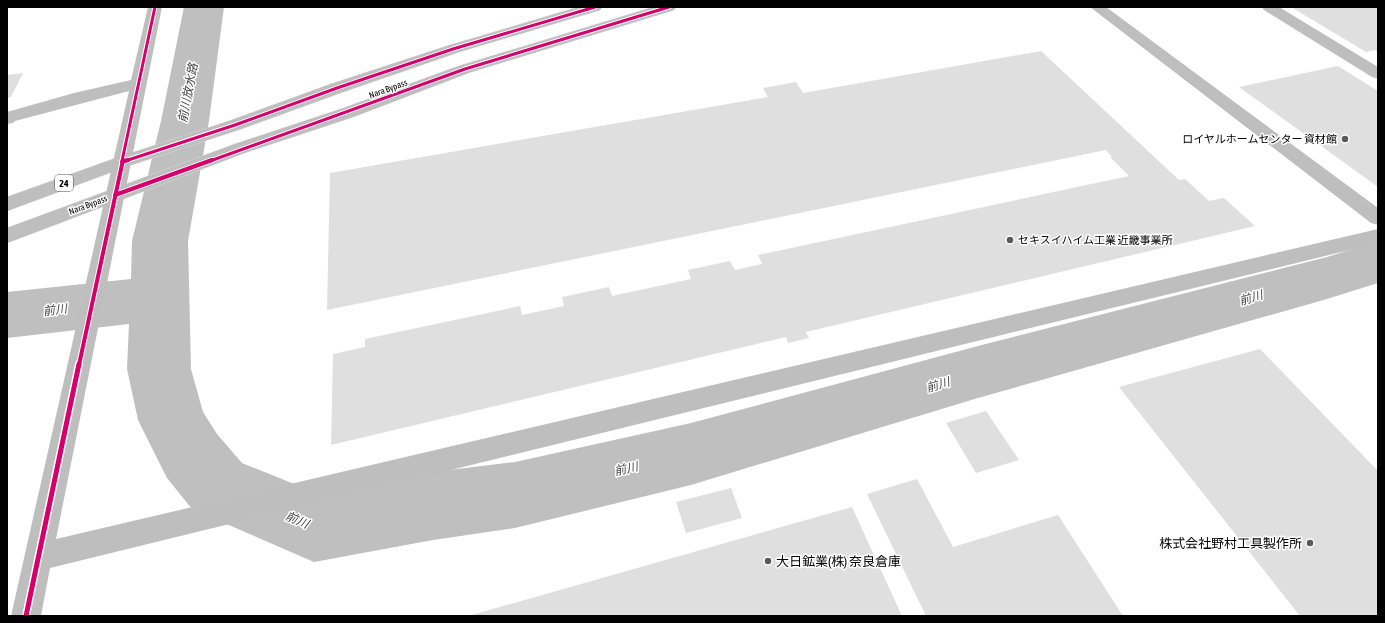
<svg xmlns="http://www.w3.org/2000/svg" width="1385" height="623" font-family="'Asap Condensed','Noto Sans JP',sans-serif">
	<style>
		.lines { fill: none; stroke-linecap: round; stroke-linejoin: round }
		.river { fill: #bfbfbf; fill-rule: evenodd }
		.building { fill: #dfdfdf }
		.highway-casing { stroke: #dbdbdb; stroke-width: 1 }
		.minor { fill: #bebebe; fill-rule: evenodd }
		.highway { fill: #bebebe; fill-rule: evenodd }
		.cycleway-far2-casing { stroke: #fff; stroke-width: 5 }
		.cycleway-far1-casing { stroke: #fff; stroke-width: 6 }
		.cycleway-casing { stroke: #fff; stroke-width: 8 }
		.cycleway-far2 { stroke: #d6006c; stroke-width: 3 }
		.cycleway-far1 { stroke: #d6006c; stroke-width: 4 }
		.cycleway { stroke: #d6006c; stroke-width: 5 }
		.poi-dot { fill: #595959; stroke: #fff; stroke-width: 1.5 }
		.labels { text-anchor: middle; stroke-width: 3; stroke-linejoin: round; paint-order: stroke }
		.far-street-label { font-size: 9px; fill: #000; stroke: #fff }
		.shield { fill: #fff; stroke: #4c4c4c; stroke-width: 1 }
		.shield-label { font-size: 10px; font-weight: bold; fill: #000 }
		.poi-label { font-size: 11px; fill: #000; stroke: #fff; text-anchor: end }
		.water-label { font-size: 12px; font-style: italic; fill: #444; stroke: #fff }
		.near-poi-label { font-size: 13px; fill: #000; stroke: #fff; text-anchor: end }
	</style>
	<rect width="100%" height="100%" fill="#fff"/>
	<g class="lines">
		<path class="river" d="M184 7H224L209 121 188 241 191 369 203 412 217 434 242 463 314 492 433 472 515 462 691 423 978 346 1327 257 1378 241V283L1327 299 978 398 691 485 515 528 433 540 314 562 192 509 167 478 138 420 127 369 129 324 7 338V292L131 279 132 241 161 121Z"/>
	</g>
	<path class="building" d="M1291 7H1378V52L1375 50 1366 52Z
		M1041 51 1179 180 1185 179 1209 201 1224 198 1255 226 806 332 809 338 788 343 786 337 331 445 333 354 365 347V339L520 306 522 315 564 306 562 297 609 287 612 296 691 279 688 270 730 261 735 270 762 264 758 255 1129 176 1110 157H1112L1106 150 327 310 330 173 768 97 763 88 796 82 803 93Z
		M1338 66 1378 91V187L1239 87Z
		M23 73 11 97 7 98V75Z
		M1260 349 1378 471V616H1300L1119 387Z
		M986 411 1019 460 976 473 946 423Z
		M917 479 953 547 1058 515 1123 616H926L867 494Z
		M731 488 742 518 686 533 676 502Z
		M852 507 902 616H468Z"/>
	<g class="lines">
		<defs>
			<path id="highway" d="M579 7H602L600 10 459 52 343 92 241 129 128 166 7 211V197L116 158 229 121 331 84 447 46Z
				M654 7H676L674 10 471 72 353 117 247 152 7 243V228L235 144 341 109 459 66Z"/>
		</defs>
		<use href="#highway" class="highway-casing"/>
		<path class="minor" d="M148 7H162L56 539 1378 229V243L50 568 41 616H11L129 91 15 121 13 123 7 124V112L74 93 131 80Z
			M1090 7H1106L1378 208V225L1371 223Z
			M1262 7H1279L1378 67V79L1372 77 1264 10Z"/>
		<use href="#highway" class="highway"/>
		<defs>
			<path id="cycleway-far2" d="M122 161 155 7
				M125 161 235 125 337 88 453 49 595 7
				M210 161 465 69 669 7"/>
			<path id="cycleway-far1" d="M122 162 128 160
				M115 195 212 160
				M79 365 123 160"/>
			<path id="cycleway" d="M26 616 79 364"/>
		</defs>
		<use href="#cycleway-far2" class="cycleway-far2-casing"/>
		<use href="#cycleway-far1" class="cycleway-far1-casing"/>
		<use href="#cycleway" class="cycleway-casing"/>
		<use href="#cycleway-far2" class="cycleway-far2"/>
		<use href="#cycleway-far1" class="cycleway-far1"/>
		<use href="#cycleway" class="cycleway"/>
	</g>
	<g class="poi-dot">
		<circle cx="1345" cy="139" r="4"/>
		<circle cx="1010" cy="240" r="4"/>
		<circle cx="1310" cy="543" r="4"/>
		<circle cx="768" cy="561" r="4"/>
	</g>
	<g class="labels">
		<g class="far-street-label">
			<text transform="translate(388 89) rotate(-20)" y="3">Nara Bypass</text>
			<text transform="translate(88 205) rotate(-21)" y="3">Nara Bypass</text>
		</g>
		<rect class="shield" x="55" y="175" width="18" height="16" rx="3"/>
		<g class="shield-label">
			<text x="64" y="187">24</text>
		</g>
		<g class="poi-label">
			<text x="1337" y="143">ロイヤルホームセンター 資材館</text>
			<text x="1018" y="244" text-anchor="start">セキスイハイム工業 近畿事業所</text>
		</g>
		<g class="water-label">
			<text transform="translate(188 93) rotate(-79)" y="4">前川放水路</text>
			<text transform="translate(1251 298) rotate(-16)" y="4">前川</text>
			<text transform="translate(55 310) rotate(-7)" y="4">前川</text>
			<text transform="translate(938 385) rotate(-16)" y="4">前川</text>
			<text transform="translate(626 469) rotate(-13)" y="4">前川</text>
			<text transform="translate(297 520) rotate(23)" y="4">前川</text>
		</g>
		<g class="near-poi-label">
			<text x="1302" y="548">株式会社野村工具製作所</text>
			<text x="776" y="566" text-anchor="start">大日鉱業(株) 奈良倉庫</text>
		</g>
	</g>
	<rect width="1385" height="623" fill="none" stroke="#000000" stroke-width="16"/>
</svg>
